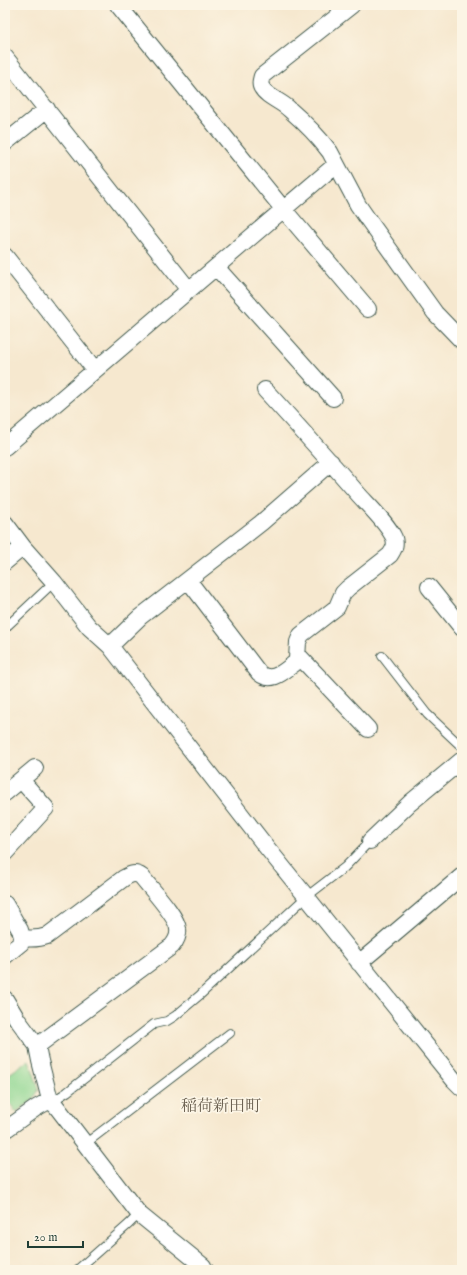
<svg xmlns="http://www.w3.org/2000/svg" width="467" height="1275" font-family="'IM FELL English','Noto Serif JP',serif">
	<style>
		.park { fill: #8fd792; stroke: #578a63 }
		.lines { fill: none; stroke-linecap: round; stroke-linejoin: round }
		.service-casing { stroke: #3f574b; stroke-width: 10 }
		.minor-casing { stroke: #3f574b; stroke-width: 18 }
		.service { stroke: #fff; stroke-width: 8 }
		.minor { stroke: #fff; stroke-width: 16 }
		.labels { text-anchor: middle; stroke-width: 3.5; stroke-linejoin: round; paint-order: stroke }
		.quarter-label { font-size: 16px; fill: #6c6252; stroke: #fcf5e5 }
	</style>
	<rect width="100%" height="100%" fill="#fcf5e5"/>
	<filter id="ink" filterUnits="userSpaceOnUse"><feTurbulence type="fractalNoise" baseFrequency=".025" numOctaves="2"/><feDisplacementMap in="SourceGraphic" scale="8" xChannelSelector="R" yChannelSelector="G"/><feConvolveMatrix kernelMatrix="1 2 1 2 8 2 1 2 1" color-interpolation-filters="sRGB"/></filter>
	<filter id="wash" filterUnits="userSpaceOnUse"><feTurbulence type="fractalNoise" baseFrequency=".012" numOctaves="4" result="noise"/><feDisplacementMap in="SourceGraphic" scale="16" xChannelSelector="R" yChannelSelector="G"/><feGaussianBlur stdDeviation="0.9" result="paint"/><feColorMatrix in="noise" values="0 0 0 0 0 0 0 0 0 0 0 0 0 0 0 0 0 1.4 0 .05"/><feComposite in="paint" operator="in"/></filter>
	<g filter="url(#wash)">
		<rect width="100%" height="100%" fill="#f6e8cf"/>
		<path class="park" d="M29 1060 39 1089 33 1100 16 1112 5 1096V1077Z"/>
	</g>
	<g filter="url(#ink)">
		<g class="lines">
			<defs>
				<path id="service" d="M5 628 54 582
					M382 656 427 714 462 747
					M50 1100 56 1099 67 1092 154 1024 167 1021 175 1016 200 995 306 897 345 867 370 841
					M85 1144 230 1033
					M77 1270 129 1224 139 1214"/>
				<path id="minor" d="M118 5 284 210 368 309
					M352 5 262 76C261 80 259 84 262 88 266 96 282 102 289 109 304 122 318 136 330 152L358 205 367 218 435 313 462 341
					M5 57 189 290
					M5 143 47 109
					M5 256 95 370
					M216 267 333 398
					M5 447 333 167 337 166
					M5 523 23 547 54 582 89 627 110 646 264 844 454 1080 462 1088
					M5 562 23 547
					M188 580 259 673C272 684 284 671 295 663L297 659 298 642 301 635 337 607 343 593 348 588 390 555C394 549 396 545 394 538 388 524 369 506 359 495 328 459 297 425 265 390
					M429 587 462 628
					M110 646 140 617 261 523 331 462
					M298 655 368 729
					M5 793 35 768
					M370 841 410 803 462 760
					M5 853 46 808 21 780
					M5 904 20 930 23 940 21 943 5 956
					M22 938C31 939 39 939 47 936L124 878C131 874 135 872 142 877 150 888 177 916 178 929 179 935 176 941 172 946L37 1046
					M359 963 462 876
					M5 999 17 1019 37 1046 40 1061 50 1100
					M5 1130 36 1108 50 1100 56 1106 139 1214 203 1266 205 1270"/>
			</defs>
			<use href="#service" class="service-casing"/>
			<use href="#minor" class="minor-casing"/>
			<use href="#service" class="service"/>
			<use href="#minor" class="minor"/>
		</g>
	</g>
	<g class="labels">
		<g class="quarter-label">
			<text x="221" y="1111">稲荷新田町</text>
		</g>
	</g>
	<rect width="467" height="1275" fill="none" stroke="#fcf5e5" stroke-width="20"/>
	<path d="M28 1241v6h55v-6" fill="none" stroke="#1f3d34" stroke-width="2"/>
	<text x="34" y="1241" font-size="12" fill="#1f3d34" stroke="#fcf5e5" stroke-width="3" paint-order="stroke">20 m</text>
</svg>
